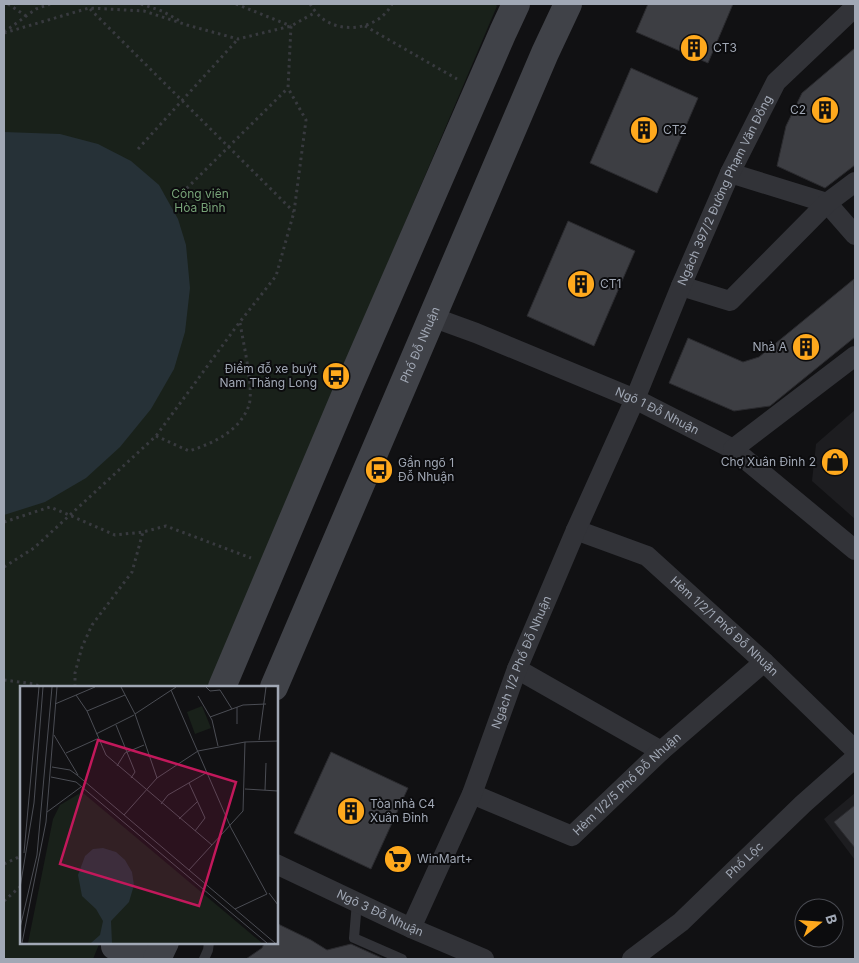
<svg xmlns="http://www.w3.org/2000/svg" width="859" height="963" font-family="Inter,sans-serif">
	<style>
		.built { fill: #1d1d20 }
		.green { fill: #19211a }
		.water { fill: #263137 }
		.building { fill: #3d3e43; stroke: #2b2b2f }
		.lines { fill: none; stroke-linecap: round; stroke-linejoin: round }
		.path { stroke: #383a3f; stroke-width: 3; stroke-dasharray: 2.5 4; stroke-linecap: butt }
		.lane { stroke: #323338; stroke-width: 10 }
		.street { stroke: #323338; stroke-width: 20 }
		.secondary { stroke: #404248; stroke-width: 28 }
		.labels { text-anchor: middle; stroke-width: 4; stroke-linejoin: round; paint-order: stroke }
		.poi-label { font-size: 12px; fill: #a1a8b5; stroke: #0c0c0e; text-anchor: start }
		.street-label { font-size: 12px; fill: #a1a8b5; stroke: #0c0c0e }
		.park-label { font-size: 12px; fill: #76a277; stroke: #0c0c0e }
		.inset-road { fill: none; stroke: #4b4d54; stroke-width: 1 }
		.view { fill: #c2185b; fill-opacity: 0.15; stroke: #c2185b; stroke-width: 2.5 }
		.inset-edge { fill: none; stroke: #a1a8b5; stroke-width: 2.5 }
	</style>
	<rect width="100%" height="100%" fill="#111113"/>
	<path class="built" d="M855 410V519L812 481 816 444Z
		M855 793V860L824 819Z"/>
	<path class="green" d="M4 4H495L497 6 208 687H21V942H100L93 959H4Z"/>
	<path class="water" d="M4 132 60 134 98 144 131 161 159 185 178 219 186 245 190 288 185 332 174 369 151 409 120 447 86 478 45 502 4 515Z"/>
	<path class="building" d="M648 4H733L708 63 636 32Z
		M855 48V165L825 188 777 166 786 126 802 93Z
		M631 68 698 98 657 193 590 163Z
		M568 221 635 251 594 346 527 316Z
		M854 279 855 337 770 406 734 411 669 383 688 338 743 362 759 357Z
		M331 752 408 788 371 869 294 833Z
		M855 805V848L834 822Z
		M276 923 311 940 327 950 351 944 384 959H246L262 948 265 942H276Z"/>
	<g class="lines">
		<path class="path" d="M8 4 26 16
			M141 4 162 11 180 21
			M236 4 291 26
			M310 4C314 10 319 17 326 21 348 34 380 27 392 4
			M90 9 294 212
			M365 26 457 79
			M4 32 36 9 50 4
			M4 33 89 8 144 11 187 25 238 39 291 26 316 12
			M138 149 238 39
			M182 193 288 88
			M156 436 189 451C214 443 240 431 249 405 254 390 243 341 240 323
			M4 522 50 507 69 515 115 535 143 532 166 526 251 558
			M4 567 34 548 156 436 239 323 276 276 294 212 306 120 288 88 291 26
			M4 680 35 684 40 687
			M75 687V673L82 647 92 625 132 572 143 532
			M4 864 21 856
			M4 901 21 886"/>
		<path class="lane" d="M357 902 354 938 402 959
			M204 959 208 950 209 942"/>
		<g class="street">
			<path d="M730 173 827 203 855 235"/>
			<path d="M681 286 730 301 827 203 855 182"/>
			<path id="s1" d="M432 317 476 333 635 399 733 449 855 550"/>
			<path d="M733 449 855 356"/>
			<path id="s2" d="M576 530 647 556 764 662 855 750"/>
			<path d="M517 669 661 751"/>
			<path id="s3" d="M472 794 572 836 661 751 764 662"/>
			<path id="s4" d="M276 864 411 928 484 959"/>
			<path id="s5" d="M411 928 472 794 517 669 576 530 635 399 681 286 730 173 776 82 855 7"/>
			<path id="s6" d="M632 959 681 922 803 804 855 758"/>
		</g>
		<g class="secondary">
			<path d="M222 687 350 384 503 32 516 4"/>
			<path id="s7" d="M274 687 545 53 568 4"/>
			<path d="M115 946 145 959"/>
			<path d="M157 959 165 942"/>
		</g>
	</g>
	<defs>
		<symbol id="building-disc" viewBox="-11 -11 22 22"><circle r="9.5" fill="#ffa91d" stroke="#0c0c0e"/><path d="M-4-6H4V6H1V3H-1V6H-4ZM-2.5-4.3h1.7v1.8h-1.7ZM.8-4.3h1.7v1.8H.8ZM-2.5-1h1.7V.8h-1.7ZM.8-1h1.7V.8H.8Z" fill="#111"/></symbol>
		<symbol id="bus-disc" viewBox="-11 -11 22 22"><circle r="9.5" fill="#ffa91d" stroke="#0c0c0e"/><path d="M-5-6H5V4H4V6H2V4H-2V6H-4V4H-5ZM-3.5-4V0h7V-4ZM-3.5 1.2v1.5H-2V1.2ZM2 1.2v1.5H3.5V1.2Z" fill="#111"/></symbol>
		<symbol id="shop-disc" viewBox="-11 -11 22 22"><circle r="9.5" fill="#ffa91d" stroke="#0c0c0e"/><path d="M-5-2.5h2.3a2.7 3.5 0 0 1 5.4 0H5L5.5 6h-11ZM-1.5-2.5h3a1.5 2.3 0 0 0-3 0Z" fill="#111"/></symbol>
		<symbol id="supermarket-disc" viewBox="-11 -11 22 22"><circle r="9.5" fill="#ffa91d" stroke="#0c0c0e"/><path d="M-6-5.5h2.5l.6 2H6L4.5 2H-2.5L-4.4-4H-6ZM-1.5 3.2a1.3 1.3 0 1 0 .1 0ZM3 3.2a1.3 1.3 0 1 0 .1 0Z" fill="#111"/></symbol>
	</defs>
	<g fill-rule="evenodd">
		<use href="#building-disc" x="678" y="32" width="32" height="32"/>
		<use href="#building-disc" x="809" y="94" width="32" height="32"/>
		<use href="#building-disc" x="628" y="114" width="32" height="32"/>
		<use href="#building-disc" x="565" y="268" width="32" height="32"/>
		<use href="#building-disc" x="790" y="331" width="32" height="32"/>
		<use href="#bus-disc" x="320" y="360" width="32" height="32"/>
		<use href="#shop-disc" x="819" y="446" width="32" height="32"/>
		<use href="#bus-disc" x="363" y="454" width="32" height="32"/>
		<use href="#building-disc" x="335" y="795" width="32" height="32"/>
		<use href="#supermarket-disc" x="382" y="843" width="32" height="32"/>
	</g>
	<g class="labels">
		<g class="poi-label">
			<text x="713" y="52">CT3</text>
			<text x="806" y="114" text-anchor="end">C2</text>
			<text x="663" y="134">CT2</text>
			<text x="600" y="288">CT1</text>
			<text x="787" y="351" text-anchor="end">Nhà A</text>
			<text x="317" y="373" text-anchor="end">Điểm đỗ xe buýt<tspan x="317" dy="14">Nam Thăng Long</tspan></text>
			<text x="816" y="466" text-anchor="end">Chợ Xuân Đỉnh 2</text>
			<text x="398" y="467">Gần ngõ 1<tspan x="398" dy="14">Đỗ Nhuận</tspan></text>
			<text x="370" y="808">Tòa nhà C4<tspan x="370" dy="14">Xuân Đỉnh</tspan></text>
			<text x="417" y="863">WinMart+</text>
		</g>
		<g class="street-label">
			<text dy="4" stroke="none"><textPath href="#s5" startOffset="802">Ngách 397/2 Đường Phạm Văn Đồng</textPath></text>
			<text dy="4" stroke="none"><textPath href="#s7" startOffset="372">Phố Đỗ Nhuận</textPath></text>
			<text dy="4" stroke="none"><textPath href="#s1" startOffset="244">Ngõ 1 Đỗ Nhuận</textPath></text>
			<text dy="4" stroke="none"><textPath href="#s2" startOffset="180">Hẻm 1/2/1 Phố Đỗ Nhuận</textPath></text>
			<text dy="4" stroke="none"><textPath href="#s5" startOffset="288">Ngách 1/2 Phố Đỗ Nhuận</textPath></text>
			<text dy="4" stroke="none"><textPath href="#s3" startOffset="184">Hẻm 1/2/5 Phố Đỗ Nhuận</textPath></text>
			<text dy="4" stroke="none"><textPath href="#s6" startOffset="150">Phố Lộc</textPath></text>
			<text dy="4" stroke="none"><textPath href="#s4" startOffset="115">Ngõ 3 Đỗ Nhuận</textPath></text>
		</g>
		<g class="park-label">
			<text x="200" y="198">Công viên<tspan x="200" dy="14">Hòa Bình</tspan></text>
		</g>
	</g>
	<g transform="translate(20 686)">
		<rect width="258" height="258" fill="#111113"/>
		<path d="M182 20 191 42 175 48 167 26ZM62 106 242 257H8L33 133 40 119Z" fill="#19211a"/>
		<path d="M83 162 96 166 105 174 112 186 114 199 109 216 91 235 92 257H71L80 249 83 235 76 223 62 210 58 189 65 170 73 163Z" fill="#263137"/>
		<path class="inset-road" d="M101 1 115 28 137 92M186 1 190 5 200 4 212 23M151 4 211 142 247 208 215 223M56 9 67 25 86 69 192 159M178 10 192 34 198 60M35 18 75 1M67 25 105 9M115 28 156 1M190 31 223 19 246 18M217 38V21M96 39 115 86 111 92M76 48 114 29M34 49 58 89M239 54 246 1M46 67 77 53M97 80 105 67 124 59M32 81 50 84 57 89 255 257M31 91 56 96 247 257M169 97 185 132 175 145M225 103 258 105M245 104 246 77M141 118 148 109 186 87M27 126 61 101M104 129 137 92 178 65 225 56 258 55M159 133 177 116M4 167 19 1M169 184 223 125 225 56M0 202 14 117 23 1M249 207 258 219M0 242 17 169 32 1M2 257 26 136 37 1"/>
		<path class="view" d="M78 54 216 96 179 220 40 178Z"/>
		<rect width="258" height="258" class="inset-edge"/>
	</g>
	<rect width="859" height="963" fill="none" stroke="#a1a8b5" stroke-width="10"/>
	<g transform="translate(819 923) rotate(73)"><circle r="24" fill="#0c0c0e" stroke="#484a51"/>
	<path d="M0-4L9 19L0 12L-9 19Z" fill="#ffa91d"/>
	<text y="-8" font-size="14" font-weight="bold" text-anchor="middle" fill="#a1a8b5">B</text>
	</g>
</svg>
